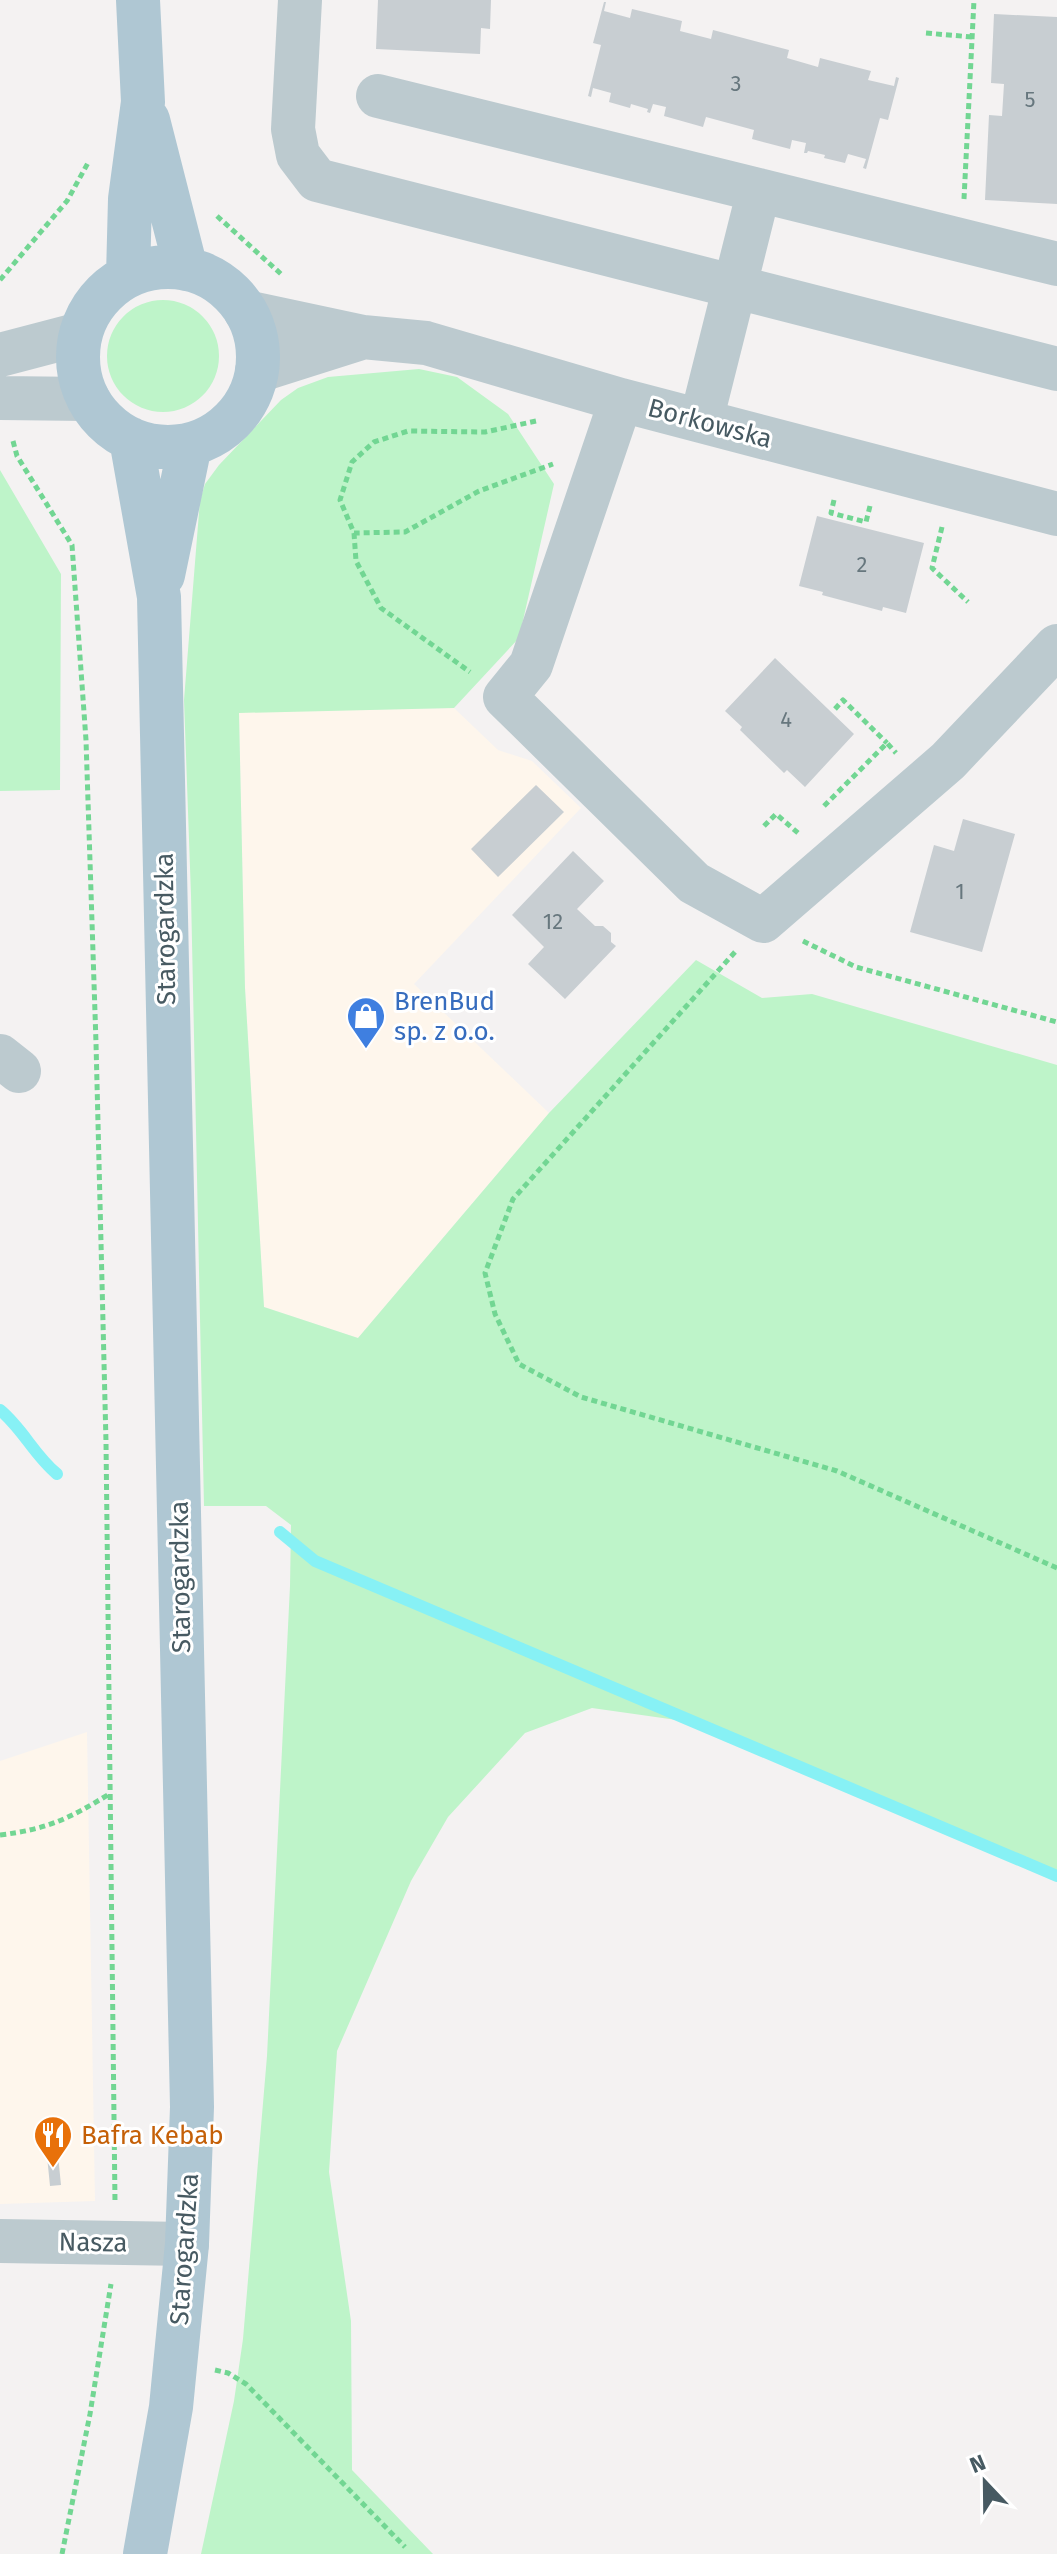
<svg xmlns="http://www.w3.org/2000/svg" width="1057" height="2554" font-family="'Fira Sans',sans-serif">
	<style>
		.commercial { fill: #fef6ec }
		.green { fill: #bef4c9 }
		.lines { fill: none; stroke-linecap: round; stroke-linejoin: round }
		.stream { stroke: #87f1f5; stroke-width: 12 }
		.building { fill: #c8ced2 }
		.path { stroke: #72d693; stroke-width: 5; stroke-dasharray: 6 4; stroke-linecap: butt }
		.minor { stroke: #bccacf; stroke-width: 44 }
		.major { stroke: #afc7d3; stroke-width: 44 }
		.labels { text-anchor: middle; stroke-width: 6; stroke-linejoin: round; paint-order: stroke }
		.number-label { font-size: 22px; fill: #67777e }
		.street-label { font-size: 26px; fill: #475a62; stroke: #fff }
		.shop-label { font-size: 26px; fill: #366cbe; stroke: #fff; text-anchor: start }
		.food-label { font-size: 26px; fill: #c56008; stroke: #fff; text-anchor: start }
	</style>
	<rect width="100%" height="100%" fill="#f4f2f2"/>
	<path class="commercial" d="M454 708 498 750 532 761 581 808 414 984 549 1113 358 1338 264 1307 245 988 239 712Z
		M87 1732 95 2201 0 2204V1761Z"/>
	<path class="green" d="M107 356a56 56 0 1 1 112 0a56 56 0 1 1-112 0Z
		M419 369 457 377 508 414 554 484 519 638 454 708 239 713 245 988 264 1307 358 1338 549 1113 696 960 762 998 812 994 1057 1065V1882L712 1725 592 1708 525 1733 448 1817 411 1881 337 2051 329 2172 351 2321 352 2470 433 2554H201L234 2401 243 2339 267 2056 290 1586 291 1525 266 1506H204L191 895 184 700 200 500 205 484 219 465 281 400 298 388 328 377Z
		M0 470 61 574 60 790 0 791Z"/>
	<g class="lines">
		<path class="stream" d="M0 1410C23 1429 34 1455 57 1474
			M280 1532 315 1561 1057 1876"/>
	</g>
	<path class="building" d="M378 0H491L490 29 481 28 480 54 376 49Z
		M604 2H606L604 11 630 18 632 9 682 21 680 31 711 39 713 30 789 50 787 58 818 67 820 58 871 71 868 80 894 86 896 77 899 78 888 120 880 118 866 169 863 168 866 159 848 154 845 163 824 158 825 155 808 151 807 153H804L806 143 792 140 790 149 752 139 754 130 706 117 703 127 664 116 666 107 653 104 650 113 647 112 648 109 631 104 630 108 609 102 611 93 593 88 591 97 588 96 601 45 593 43Z
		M994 14 1057 17V204L985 200 989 115 1002 116 1004 84 991 83Z
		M817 516 924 543 906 613 883 607 882 611 822 595 823 592 799 586Z
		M775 658 854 734 805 787 787 770 784 773 740 730 742 727 725 711Z
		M536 785 564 812 498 877 471 849Z
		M963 819 1015 834 982 952 910 932 934 845 954 851Z
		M573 851 604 881 577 909 595 926H603L611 933V942L616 946 565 999 528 964 544 947 512 915Z
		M58 2155 61 2185 50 2186 47 2156Z"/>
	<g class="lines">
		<path class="path" d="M926 33 972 37
			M964 199 974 0
			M217 216 281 274
			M0 280 67 201 89 161
			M536 421 485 432 408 431 374 442 352 462 340 500 354 533 405 532 479 491 553 464
			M13 441 17 456 72 545 86 740 96 1043 106 1442 115 2202
			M834 500 831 513 866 522 870 506
			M942 527 932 568 968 602
			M354 533 356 561 381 608 470 672
			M835 709 843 700 887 743
			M824 806 887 743 896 753
			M764 826 776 814 798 833
			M803 941 856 967 1057 1022
			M735 952 513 1199 485 1273 495 1314 519 1364 581 1397 837 1471 1057 1568
			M0 1835C49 1829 70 1818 111 1793
			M215 2370 228 2373 246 2384 405 2547
			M62 2554 90 2414 111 2284"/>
		<path class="minor" d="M300 0 293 129 298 155 317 180 1057 369
			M378 96 1057 264
			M246 312 363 337 426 343 621 400 1057 514
			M0 355 80 334
			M257 371 361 338
			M0 398 88 399
			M621 400 531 665 505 697 694 883 763 921 948 761 1057 646
			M701 421 759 190
			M0 1056 19 1071
			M0 2241 187 2244"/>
		<path class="major" d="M148 120 186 269
			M78 357a90 90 0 1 1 180 0a90 90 0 1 1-180 0Z
			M128 276 130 199 143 102 138 0
			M131 439 159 597 192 2107 187 2244 171 2407 145 2554
			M163 575 190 445"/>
	</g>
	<defs>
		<symbol id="shop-pin" viewBox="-11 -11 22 30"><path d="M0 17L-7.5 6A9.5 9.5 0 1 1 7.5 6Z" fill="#3f7fe0" stroke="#fff"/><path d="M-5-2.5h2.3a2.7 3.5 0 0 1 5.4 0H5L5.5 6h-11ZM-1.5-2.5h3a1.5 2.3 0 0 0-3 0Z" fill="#fff"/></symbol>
		<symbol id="restaurant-pin" viewBox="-11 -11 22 30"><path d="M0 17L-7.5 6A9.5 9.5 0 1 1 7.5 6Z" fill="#e8710a" stroke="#fff"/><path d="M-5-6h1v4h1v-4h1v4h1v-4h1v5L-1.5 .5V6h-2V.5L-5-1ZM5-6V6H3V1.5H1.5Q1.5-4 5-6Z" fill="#fff"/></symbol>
	</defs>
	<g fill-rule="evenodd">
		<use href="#shop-pin" x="344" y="994" width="44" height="60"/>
		<use href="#restaurant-pin" x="31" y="2113" width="44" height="60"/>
	</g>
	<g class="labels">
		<g class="number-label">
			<text x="736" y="91">3</text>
			<text x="1030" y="107">5</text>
			<text x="862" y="572">2</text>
			<text x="786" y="727">4</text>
			<text x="960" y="899">1</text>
			<text x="553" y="929">12</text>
		</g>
		<g class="street-label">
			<text transform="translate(710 423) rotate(15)" y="9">Borkowska</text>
			<text transform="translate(165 929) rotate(-91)" y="9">Starogardzka</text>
			<text transform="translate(180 1577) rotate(-91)" y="9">Starogardzka</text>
			<text transform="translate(93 2242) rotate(1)" y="9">Nasza</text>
			<text transform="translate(184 2249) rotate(-86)" y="9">Starogardzka</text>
		</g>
		<g class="shop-label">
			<text x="394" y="1010">BrenBud<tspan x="394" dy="30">sp. z o.o.</tspan></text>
		</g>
		<g class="food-label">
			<text x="81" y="2144">Bafra Kebab</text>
		</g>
	</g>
	<g transform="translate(985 2482) rotate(338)" stroke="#ffffff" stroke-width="6" paint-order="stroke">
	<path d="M0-6L14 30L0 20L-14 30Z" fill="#475a62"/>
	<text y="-12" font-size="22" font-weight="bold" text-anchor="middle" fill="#475a62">N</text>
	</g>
</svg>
